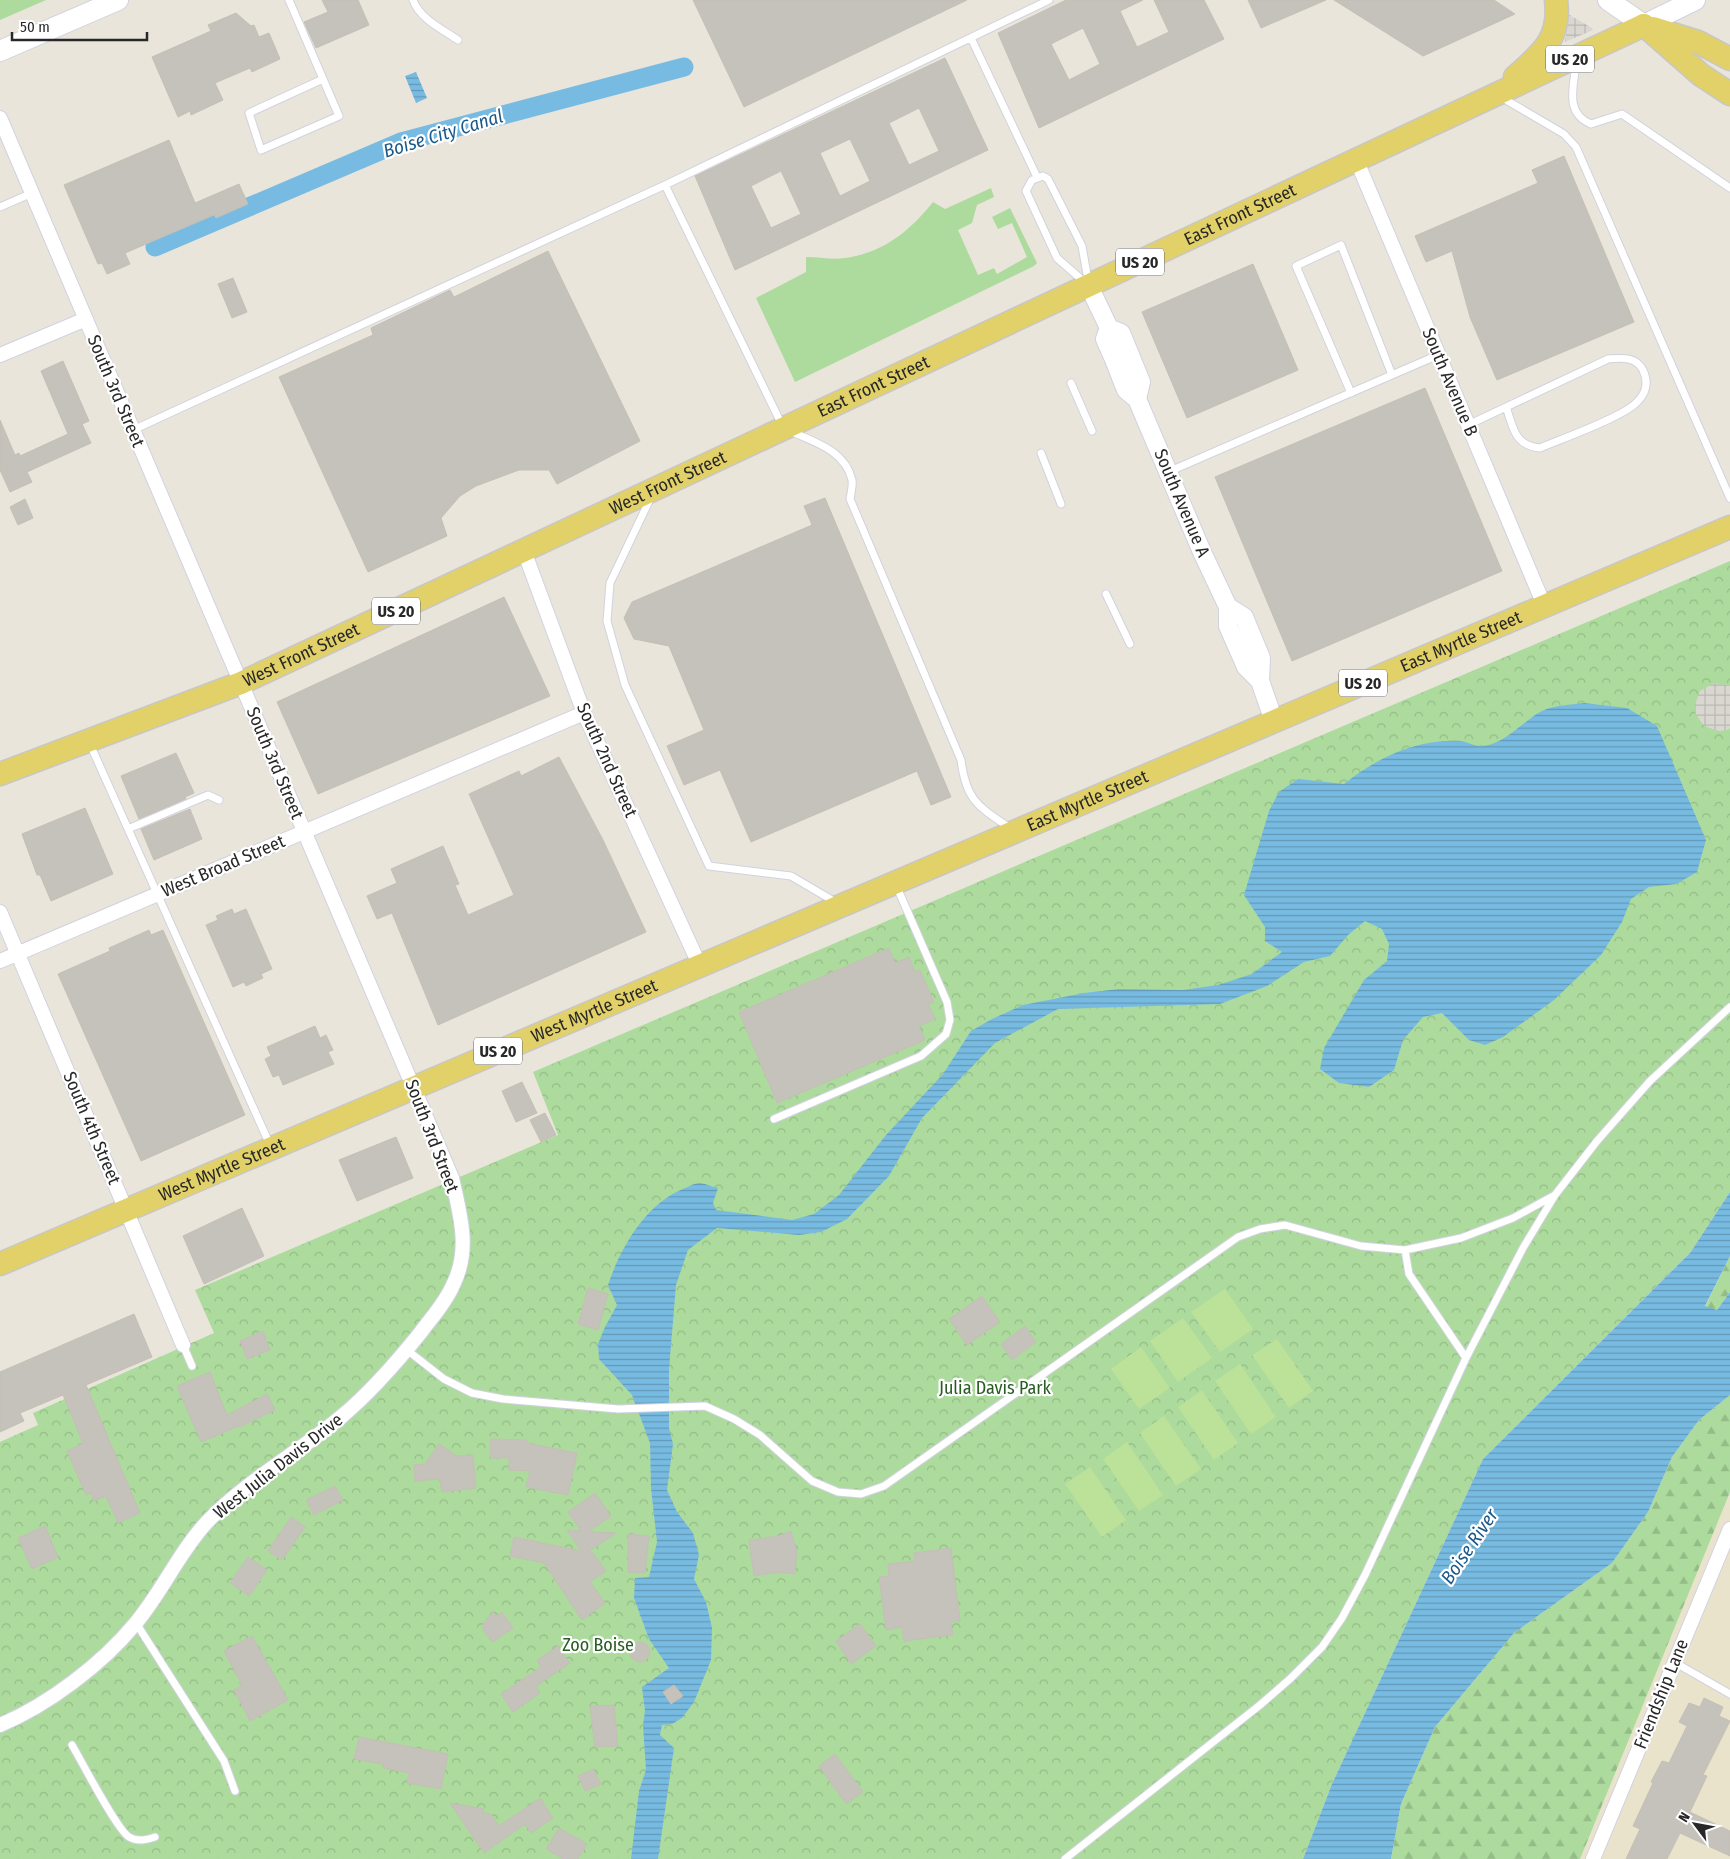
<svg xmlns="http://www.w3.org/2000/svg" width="1730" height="1859" font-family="'Fira Sans Condensed',sans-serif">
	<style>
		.education { fill: #e9e3cc }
		.grass { fill: #acdb9d }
		.forest { fill: url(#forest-firs) }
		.park { fill: url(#park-crowns) }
		.pitch { fill: #bce199 }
		.plaza { fill: url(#plaza-grid) }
		.water { fill: url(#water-rules) }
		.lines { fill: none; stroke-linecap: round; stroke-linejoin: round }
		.canal { stroke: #78bbe2; stroke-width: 19 }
		.building { fill: #c5c1bb; stroke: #c4c0b5; fill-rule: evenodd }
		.service-casing { stroke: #d1d2e0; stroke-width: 9 }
		.minor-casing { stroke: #d1d2e0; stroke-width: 16 }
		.tertiary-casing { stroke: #d1d2e0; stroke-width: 20 }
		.secondary-casing { stroke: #d1d2e0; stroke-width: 22 }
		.primary-casing { stroke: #c7c7c7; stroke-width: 25 }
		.service { stroke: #fff; stroke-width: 7 }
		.minor { stroke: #fff; stroke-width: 14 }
		.tertiary { stroke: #fff; stroke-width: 18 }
		.secondary { stroke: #fff; stroke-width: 20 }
		.primary { stroke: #e2d168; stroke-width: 22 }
		.labels { text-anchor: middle; stroke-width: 4.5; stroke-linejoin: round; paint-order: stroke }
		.shield { fill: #fff; stroke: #686868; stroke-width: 1 }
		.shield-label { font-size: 16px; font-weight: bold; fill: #282828 }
		.street-label { font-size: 18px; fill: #282828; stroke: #fff }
		.park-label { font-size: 18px; fill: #275d20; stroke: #fff }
		.water-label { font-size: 19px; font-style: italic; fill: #1a598a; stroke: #fff }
	</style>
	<defs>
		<pattern id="forest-firs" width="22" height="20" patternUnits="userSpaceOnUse" patternTransform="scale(1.25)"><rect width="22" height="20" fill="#acdb9d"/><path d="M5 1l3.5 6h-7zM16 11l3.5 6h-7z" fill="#94bc87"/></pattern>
		<pattern id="park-crowns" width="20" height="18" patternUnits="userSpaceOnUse" patternTransform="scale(1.25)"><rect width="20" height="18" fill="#acdb9d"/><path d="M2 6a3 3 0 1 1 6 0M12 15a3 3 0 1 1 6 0" fill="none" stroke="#94bc87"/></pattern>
		<pattern id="plaza-grid" width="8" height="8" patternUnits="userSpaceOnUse" patternTransform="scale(1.25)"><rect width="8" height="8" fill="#dad7d1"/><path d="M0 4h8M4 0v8" fill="none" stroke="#bbb9b3"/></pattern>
		<pattern id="water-rules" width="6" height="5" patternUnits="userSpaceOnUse" patternTransform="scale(1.25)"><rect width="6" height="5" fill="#78bbe2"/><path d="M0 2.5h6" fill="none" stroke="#6298b7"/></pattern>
	</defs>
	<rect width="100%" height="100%" fill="#e9e5db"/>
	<path class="education" d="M1730 1419V1859H1537Z"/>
	<path class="grass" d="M0 0H46L0 20Z
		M991 188 994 197 977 205 972 223 958 230 978 275 994 268 997 274 1027 257 1012 223 998 229 992 217 1010 208 1037 263 1034 266 795 382 756 298 806 272V257C819 257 833 260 845 258 883 253 910 231 933 202L945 209Z"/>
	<path class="forest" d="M1730 1256V1292L1717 1310 1705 1307Z
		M1730 1395V1492L1580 1859H1391L1401 1804 1435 1727 1514 1633 1612 1563 1648 1512 1672 1457 1699 1420Z"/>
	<path class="park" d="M1730 561V1192L1690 1253 1483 1459 1332 1784 1303 1859H0V1442L38 1425 33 1413 214 1333 195 1290 558 1135 533 1072Z"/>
	<path class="pitch" d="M1225 1289 1253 1329 1220 1352 1191 1312Z
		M1183 1318 1212 1358 1178 1382 1150 1341Z
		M1277 1339 1313 1391 1289 1408 1252 1355Z
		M1141 1347 1170 1388 1139 1409 1111 1369Z
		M1240 1364 1276 1417 1251 1434 1215 1381Z
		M1202 1390 1238 1443 1214 1460 1178 1407Z
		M1164 1416 1201 1469 1176 1486 1140 1433Z
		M1127 1442 1163 1495 1139 1511 1103 1459Z
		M1090 1467 1126 1520 1102 1537 1065 1484Z"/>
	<path class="plaza" d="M1568 14 1592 28 1593 30 1565 42Z
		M1714 683 1730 686V728L1727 730 1719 731 1704 726 1695 713V705L1700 691Z"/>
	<path class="water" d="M416 72 427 98 416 103 405 76Z
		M1584 703 1627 708 1657 726 1706 840 1697 872 1676 884 1649 887 1631 899 1622 922 1601 955 1554 1000 1503 1037 1485 1045 1469 1040 1442 1013 1423 1017 1403 1040 1394 1070 1369 1087 1339 1083 1320 1069 1324 1048 1364 980 1387 961 1389 944 1382 929 1365 921 1348 935 1330 956 1304 962 1267 986 1220 1004 1058 1009 995 1043 922 1118 889 1176 847 1219 821 1232 799 1235 717 1228 688 1250 676 1285 669 1369V1428L673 1444 667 1490 677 1512 693 1533 699 1555 694 1579 706 1602 712 1628 711 1660 694 1702 682 1718 672 1724 662 1725 660 1735 674 1748 658 1859H631L639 1791 646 1770 643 1725 645 1711 642 1687 669 1668 649 1639 634 1598 635 1578 649 1577 657 1542 651 1488 650 1443 632 1395 599 1359 598 1344 605 1327 617 1305 608 1285C621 1247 645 1204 685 1188 690 1186 695 1183 700 1183 706 1184 713 1187 718 1188L713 1203 716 1210 792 1220 814 1214 839 1195 886 1135 943 1074 971 1031 992 1019 1023 1005 1084 993 1119 989 1183 990 1218 985 1252 974 1282 952 1265 941V927L1244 895 1269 811 1279 792 1298 779 1344 784C1377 758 1417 738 1461 741 1468 742 1476 747 1483 746 1505 744 1523 721 1542 711 1554 705 1571 705 1584 703Z
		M1730 1192V1256L1705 1306 1717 1310 1730 1292V1395L1699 1420 1672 1457 1648 1512 1612 1563 1514 1633 1435 1727 1401 1804 1391 1859H1303L1332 1784 1483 1459 1690 1253Z"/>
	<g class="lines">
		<path class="canal" d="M155 247 401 142 684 67"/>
	</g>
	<path class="building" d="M322 0H358L369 25 316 48 304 22 328 12Z
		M693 0H967L744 107Z
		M1066 0H1143L1120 11 1137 47 1169 32 1154 0H1204L1224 39 1039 128 998 33ZM1083 28 1100 64 1069 80 1051 44Z
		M1248 0H1326L1261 28Z
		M1334 0H1494L1515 14 1423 56Z
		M236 13 251 26 254 25 259 37 269 33 280 59 252 72 250 68 215 83 223 100 191 115 190 111 178 117 152 57 211 31 208 25Z
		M945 58 988 150 735 270 695 176ZM919 108 939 151 909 165 889 123ZM850 139 870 181 840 196 820 153ZM781 171 801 214 771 228 751 186Z
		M169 140 195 203 239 184 248 204 216 218 214 215 125 253 130 264 107 274 102 263 98 264 64 185Z
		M1564 156 1634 322 1497 380 1470 317 1452 251 1426 262 1415 236 1538 183 1532 170Z
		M548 251 640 441 557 484 549 470H519L476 486 460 496 441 518 447 536 368 572 279 377 373 335 371 328 450 290 454 297Z
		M1253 264 1298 370 1187 418 1142 312Z
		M233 278 247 312 232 318 218 284Z
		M63 361 89 421 82 424 91 443 27 472 32 482 10 492 0 470V420L15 455 19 453 20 456 68 434 41 371Z
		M1425 388 1502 571 1292 661 1215 477Z
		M825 498 951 797 931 805 917 771 751 842 720 770 684 785 667 746 704 730 669 646 634 639 624 618 632 602 812 525 804 506Z
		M25 499 33 518 18 525 10 507Z
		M504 597 550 696 318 794 277 702Z
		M176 753 194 793 185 797 186 799 139 819 121 776Z
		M559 757 603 840 646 932 438 1025 392 913 377 919 367 896 397 883 391 869 443 846 459 884 455 885 468 915 514 895 469 794 519 771 521 776Z
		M85 808 113 874 51 901 40 875H37L22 834Z
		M190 809 202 839 154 860 141 829Z
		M232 909 234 914 246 909 272 969 261 974 263 978 246 986 244 982 233 987 206 925 218 920 216 916Z
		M149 930 151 935 163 930 245 1115 141 1161 58 974 110 951 109 948Z
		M889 948 895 963 909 957 915 972 920 970 934 1002 928 1004 935 1019 919 1026 925 1040 777 1103 739 1012Z
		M315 1026 320 1038 326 1035 333 1050 328 1052 334 1064 283 1085 279 1075 273 1077 265 1059 271 1056 267 1047Z
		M522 1082 537 1113 516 1122 502 1091Z
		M545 1113 556 1135 541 1142 530 1120Z
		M396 1137 413 1178 357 1201 339 1160Z
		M242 1208 264 1256 204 1284 183 1236Z
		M588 1288 608 1294 598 1330 578 1324Z
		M982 1296 1000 1322 967 1345 949 1319Z
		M134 1314 152 1357 86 1385 140 1513 118 1523 106 1496 94 1501 91 1493 86 1495 67 1451 83 1443 63 1395 20 1413 24 1421 0 1432V1372Z
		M1025 1326 1036 1342 1012 1360 1001 1344Z
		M263 1331 270 1350 247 1359 240 1341Z
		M210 1372 227 1415 267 1394 275 1410 240 1427 239 1426 201 1442 177 1386Z
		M491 1439 527 1440V1443L577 1453 568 1495 526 1487 530 1471 509 1470V1458H490Z
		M439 1444 457 1456 473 1455 476 1488 442 1492 440 1479 415 1481 414 1465 425 1464Z
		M335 1486 343 1500 314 1515 306 1500Z
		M595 1493 611 1516 588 1532 616 1533 588 1552 593 1553 606 1571 590 1582 605 1603 582 1620 544 1563 510 1556 514 1537 581 1551 567 1530 581 1531 568 1512Z
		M291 1517 305 1527 282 1560 268 1551Z
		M45 1526 58 1557 32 1569 18 1538Z
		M791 1531 797 1552 795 1574 781 1572 754 1576 749 1540 778 1536Z
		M628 1534 649 1536 645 1573 628 1572Z
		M951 1548 960 1621 951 1622 953 1635 904 1641 902 1627 886 1630 879 1577 889 1576 888 1564 915 1561 914 1553Z
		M248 1557 267 1570 249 1596 230 1583Z
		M493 1612 496 1616 502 1612 513 1628 493 1642 483 1630V1624Z
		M860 1624 876 1646 851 1664 836 1641Z
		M252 1636 288 1700 250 1721 234 1690 242 1685 224 1651Z
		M630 1652a10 10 0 1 1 20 0a10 10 0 1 1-20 0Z
		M558 1646 570 1663 536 1686 540 1693 513 1712 501 1694 541 1667 537 1660Z
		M674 1685 683 1696 671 1704 663 1692Z
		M1704 1698 1723 1707 1719 1716 1730 1721 1703 1775 1707 1776 1690 1812 1730 1831V1856L1680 1833 1667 1859H1626L1640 1829 1633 1826 1653 1783 1651 1782 1662 1761 1669 1763 1687 1726 1679 1722 1689 1703 1700 1707Z
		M614 1705 618 1746 595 1747 590 1706Z
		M359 1737 448 1754 441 1789 407 1783 409 1773 383 1768V1764L354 1759Z
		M835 1754 863 1792 846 1804 819 1766Z
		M593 1769 601 1784 585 1791 578 1776Z
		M540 1798 553 1818 531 1833 525 1824 484 1853 450 1803 484 1809 483 1813 491 1814 499 1826Z
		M559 1828 587 1844 578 1859H563L546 1849Z"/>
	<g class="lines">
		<defs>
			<path id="service" d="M289 0 339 116 261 150 249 113 323 79
				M413 0C420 19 442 29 458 40
				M971 38 1037 177
				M1576 63C1574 86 1564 113 1591 124L1622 114 1730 188
				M1501 97 1564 134 1576 147 1730 498
				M1043 176 1048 179 1082 246 1089 286 1057 258 1026 191 1032 180Z
				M665 185 782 425
				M0 207 32 193
				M1071 383 1092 431
				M1351 393 1296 266 1341 245 1392 375
				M1468 425 1608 359C1621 358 1636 356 1643 370 1648 381 1647 392 1638 401 1626 416 1561 439 1540 448 1514 445 1514 429 1506 407
				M133 430 665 185 1049 0
				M790 431C814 442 845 450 852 480 853 485 851 493 850 499L961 760C966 801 979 807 1010 828
				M1041 453 1061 504
				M1168 472 1438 355
				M651 497 610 583 607 621 625 685 709 866 791 876 837 903
				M1106 594 1130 644
				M89 742 270 1145
				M128 829 208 795 219 800
				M774 1119 921 1056 946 1034 950 1020 947 1002 896 885
				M1405 1250 1409 1274 1466 1358
				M183 1345 192 1366
				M407 1350 444 1379 472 1393 503 1399 618 1409 705 1406 734 1419 760 1435 812 1481 838 1492 861 1494 884 1486 1238 1237 1260 1229 1285 1225 1361 1246 1405 1250 1461 1238 1513 1218 1555 1195
				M136 1623 224 1761 235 1791
				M1674 1662 1730 1694
				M72 1745C82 1762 117 1830 129 1837 138 1842 146 1840 155 1837
				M1065 1859 1260 1705 1291 1678 1322 1647 1342 1618 1365 1575 1466 1358 1523 1248 1555 1195 1597 1141 1650 1081 1730 1007"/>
			<path id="minor" d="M0 118 452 1178C460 1215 471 1249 453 1285 446 1302 432 1317 421 1332 397 1362 371 1392 341 1417 298 1453 246 1481 207 1522 179 1552 162 1592 135 1624 102 1664 48 1705 0 1725
				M1356 159 1544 605
				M0 355 86 319
				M524 551 584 713 700 966
				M0 912 183 1345
				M0 961 584 713
				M1593 1859 1730 1529"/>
			<path id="tertiary" d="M1089 286 1109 328 1121 333 1141 382 1137 399
				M1109 328 1105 339 1113 357 1126 390 1137 399 1202 552 1228 607V626L1246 667 1260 681 1274 721
				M1228 607 1244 617 1261 658 1260 681"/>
			<path id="secondary" d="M1608 0 1644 25 1695 0
				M0 51 118 0"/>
			<g id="primary">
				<path d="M1644 25 1701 75 1730 94"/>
				<path d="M1653 28 1698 42 1730 59"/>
				<path d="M1515 77C1542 53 1561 39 1556 0"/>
				<path id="s1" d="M0 774 241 683 1644 25"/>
				<path id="s2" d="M0 1264 1730 527"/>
			</g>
		</defs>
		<use href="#service" class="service-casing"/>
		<use href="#minor" class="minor-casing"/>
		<use href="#tertiary" class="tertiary-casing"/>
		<use href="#secondary" class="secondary-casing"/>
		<use href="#primary" class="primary-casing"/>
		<use href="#service" class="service"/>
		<use href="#minor" class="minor"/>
		<use href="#tertiary" class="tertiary"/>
		<use href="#secondary" class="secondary"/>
		<use href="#primary" class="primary"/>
	</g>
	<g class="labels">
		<g class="shield">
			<rect x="1546" y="45.5" width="48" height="27" rx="4"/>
			<rect x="1116" y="248.5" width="48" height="27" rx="4"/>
			<rect x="372" y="597.5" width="48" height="27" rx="4"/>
			<rect x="1339" y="669.5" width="48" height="27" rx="4"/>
			<rect x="474" y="1037.5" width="48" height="27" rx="4"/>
		</g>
		<g class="shield-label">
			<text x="1570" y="65">US 20</text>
			<text x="1140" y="268">US 20</text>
			<text x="396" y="617">US 20</text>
			<text x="1363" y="689">US 20</text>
			<text x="498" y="1057">US 20</text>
		</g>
		<g class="street-label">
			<text dy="6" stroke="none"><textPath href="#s1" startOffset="1361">East Front Street</textPath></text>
			<text transform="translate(1450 382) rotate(67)" y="6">South Avenue B</text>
			<text dy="6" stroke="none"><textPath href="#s1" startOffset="956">East Front Street</textPath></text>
			<text transform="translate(116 391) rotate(67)" y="6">South 3rd Street</text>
			<text dy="6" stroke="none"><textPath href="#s1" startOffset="729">West Front Street</textPath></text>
			<text transform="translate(1182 503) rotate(67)" y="6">South Avenue A</text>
			<text dy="6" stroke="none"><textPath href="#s2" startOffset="1588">East Myrtle Street</textPath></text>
			<text dy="6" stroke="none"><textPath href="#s1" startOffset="324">West Front Street</textPath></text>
			<text transform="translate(607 760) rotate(66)" y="6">South 2nd Street</text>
			<text transform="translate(275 763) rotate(67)" y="6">South 3rd Street</text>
			<text dy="6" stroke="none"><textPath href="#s2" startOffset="1182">East Myrtle Street</textPath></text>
			<text transform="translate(223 866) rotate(-23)" y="6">West Broad Street</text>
			<text dy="6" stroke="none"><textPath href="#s2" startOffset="646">West Myrtle Street</textPath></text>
			<text transform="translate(92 1128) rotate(67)" y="6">South 4th Street</text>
			<text transform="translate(432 1136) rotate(69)" y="6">South 3rd Street</text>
			<text dy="6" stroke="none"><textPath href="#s2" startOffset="241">West Myrtle Street</textPath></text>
			<text transform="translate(278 1466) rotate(-38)" y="6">West Julia Davis Drive</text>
			<text transform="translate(1661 1694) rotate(-68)" y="6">Friendship Lane</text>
		</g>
		<g class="park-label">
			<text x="995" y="1394">Julia Davis Park</text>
			<text x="598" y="1651">Zoo Boise</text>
		</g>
		<g class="water-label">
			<text transform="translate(443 133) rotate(-17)" y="7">Boise City Canal</text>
			<text transform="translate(1469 1546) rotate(-56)" y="7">Boise River</text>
		</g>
	</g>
	<g transform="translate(1695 1824) rotate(302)" stroke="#ffffff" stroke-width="4" paint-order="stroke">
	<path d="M0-4L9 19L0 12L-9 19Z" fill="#282828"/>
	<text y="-8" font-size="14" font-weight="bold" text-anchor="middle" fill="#282828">N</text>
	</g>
	<path d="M12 32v8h135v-8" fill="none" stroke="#282828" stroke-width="2.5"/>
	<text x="20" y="32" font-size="15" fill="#282828" stroke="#ffffff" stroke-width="4" paint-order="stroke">50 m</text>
</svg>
